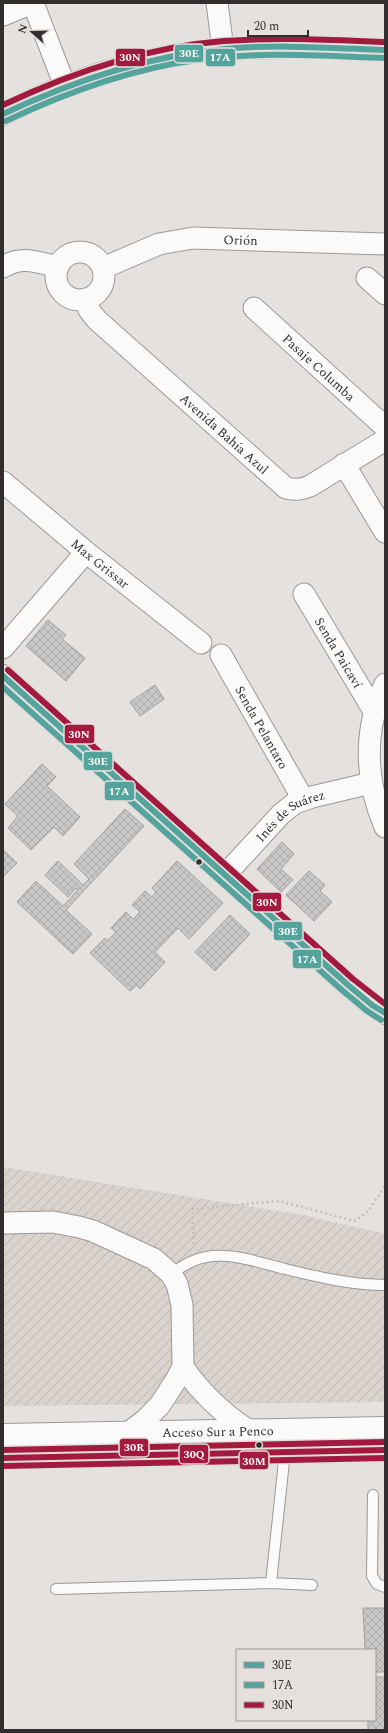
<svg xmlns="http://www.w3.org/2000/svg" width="388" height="1733" font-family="Spectral,serif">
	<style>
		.industrial { fill: url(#industrial-furrows) }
		.building { fill: url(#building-cross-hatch); stroke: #a3a19f }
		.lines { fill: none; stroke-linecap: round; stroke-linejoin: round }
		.lane-casing { stroke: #9b9897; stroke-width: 12 }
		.street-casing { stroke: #9b9897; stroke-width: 23 }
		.secondary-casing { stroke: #9b9897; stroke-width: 24 }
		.primary-casing { stroke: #9b9897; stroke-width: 24 }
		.path { stroke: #c1bfbf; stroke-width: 2.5; stroke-dasharray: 2 3; stroke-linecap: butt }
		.lane { stroke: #fbfafa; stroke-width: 10 }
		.street { stroke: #fbfafa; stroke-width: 21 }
		.secondary { stroke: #fbfafa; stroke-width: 22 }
		.primary { stroke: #fbfafa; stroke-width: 22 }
		.bus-1-casing { stroke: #e6e0dd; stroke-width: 9 }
		.bus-2-casing { stroke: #e6e0dd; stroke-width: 9 }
		.bus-3-casing { stroke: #e6e0dd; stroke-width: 9 }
		.bus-4-casing { stroke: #e6e0dd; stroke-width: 9 }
		.bus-5-casing { stroke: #e6e0dd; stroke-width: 9 }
		.bus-6-casing { stroke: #e6e0dd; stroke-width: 9 }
		.bus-1 { stroke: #54a49d; stroke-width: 6 }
		.bus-2 { stroke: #54a49d; stroke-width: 6 }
		.bus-3 { stroke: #a31a3f; stroke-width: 6 }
		.bus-4 { stroke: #a31a3f; stroke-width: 6 }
		.bus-5 { stroke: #a31a3f; stroke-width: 6 }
		.bus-6 { stroke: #a31a3f; stroke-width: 6 }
		.bus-dot { fill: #312e2d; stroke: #e6e0dd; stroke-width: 1.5 }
		.labels { text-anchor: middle; stroke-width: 3; stroke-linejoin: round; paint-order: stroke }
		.street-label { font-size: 13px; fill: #312e2d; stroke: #e6e0dd }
		.line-badge { stroke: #e6e0dd; stroke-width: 1.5 }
		.badge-label { font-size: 11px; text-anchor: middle; font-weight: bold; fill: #fff }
	</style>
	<defs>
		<pattern id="industrial-furrows" width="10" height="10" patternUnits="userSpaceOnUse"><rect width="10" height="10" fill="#d9d2cd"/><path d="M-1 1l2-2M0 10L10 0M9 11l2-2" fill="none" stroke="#bbb5b0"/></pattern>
		<pattern id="building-cross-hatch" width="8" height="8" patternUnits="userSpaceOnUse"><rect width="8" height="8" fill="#cac8c6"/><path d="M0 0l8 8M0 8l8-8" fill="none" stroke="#aeacaa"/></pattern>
	</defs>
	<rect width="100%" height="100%" fill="#e4e1df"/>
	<path class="industrial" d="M3 1167 303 1215 385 1234V1402L3 1406Z"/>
	<path class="building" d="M48 620 66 635 62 639 85 658 66 681 26 646Z
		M155 685 164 699 140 716 130 702Z
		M42 764 56 777 47 786 80 817 63 836 54 827 31 850 8 828 18 816 5 804Z
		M125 809 144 826 66 910 92 934 73 954 17 902 36 881 63 906 78 890 76 888 68 897 45 875 58 861 83 885 89 879 74 864Z
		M282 842 294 854 281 869 293 880 281 892 257 869Z
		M3 850 17 863 3 877Z
		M177 861 223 903 189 939 178 928 155 952 165 962 140 989 137 985 130 991 90 953 105 938 107 941 116 932 111 928 126 912 133 919 140 912 132 905 145 891 152 897 156 892 152 888Z
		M309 871 325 885 320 891 332 902 314 921 286 895Z
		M230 915 250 934 215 971 195 952Z
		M363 1608H385V1672H375V1650H365Z
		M375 1677H385V1730H368V1720H375Z"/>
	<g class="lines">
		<defs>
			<path id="lane" d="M171 1274C182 1266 193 1259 206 1257 232 1252 260 1263 285 1269 318 1277 351 1285 385 1285
				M373 1495 372 1576 377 1584 385 1587
				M271 1583 285 1452
				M56 1589 271 1583 312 1585"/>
			<g id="street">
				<path d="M33 3 65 86"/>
				<path d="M217 3 223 49"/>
				<path d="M3 15 32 3"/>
				<circle cx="80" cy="276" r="24"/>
				<path d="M3 267C21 255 38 262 58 267"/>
				<path id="s1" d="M103 268 159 244 193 238 385 244"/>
				<path d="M367 278 385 294"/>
				<path id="s2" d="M86 299 89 310 97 320 286 488C295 490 301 490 310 486L385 440"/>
				<path id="s3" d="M254 308 385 427"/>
				<path d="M344 464 385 532"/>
				<path id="s4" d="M3 482 86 552 201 643"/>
				<path id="s5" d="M304 594 374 711"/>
				<path d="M3 648 86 552"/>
				<path id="s6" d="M221 655 303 799"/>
				<path d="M385 684C363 730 365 780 385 827"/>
				<path id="s7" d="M225 875 281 814 295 803 312 797 371 783"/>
				<path d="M3 1223 53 1222 79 1227 93 1231 154 1259 171 1274 177 1284 182 1305 183 1367 176 1380 160 1405 145 1420 128 1433"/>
				<path d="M183 1367C201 1393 222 1413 248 1430"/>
			</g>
			<path id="secondary" d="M3 114C71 80 148 55 224 49 277 45 332 48 385 50
				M3 676 348 985 372 1005 385 1013"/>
			<g id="primary">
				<path id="s8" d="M3 1435 385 1428"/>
				<path d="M3 1458 385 1450"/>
			</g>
		</defs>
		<use href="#lane" class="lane-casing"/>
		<use href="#street" class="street-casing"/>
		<use href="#secondary" class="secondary-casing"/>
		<use href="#primary" class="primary-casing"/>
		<path class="path" d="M194 1244 192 1209 279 1201 355 1221 369 1210 385 1186"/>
		<use href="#lane" class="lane"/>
		<use href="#street" class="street"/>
		<use href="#secondary" class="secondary"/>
		<use href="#primary" class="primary"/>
		<defs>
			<path id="bus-1" d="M3 114C73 81 146 56 224 49 277 44 331 48 385 50
				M3 676 348 985 372 1005 385 1013"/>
			<path id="bus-2" d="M6 121C67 92 130 69 197 60 259 51 322 56 385 58
				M3 687 343 991 367 1011 381 1020"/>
			<path id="bus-3" d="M3 105C73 72 146 47 224 41 277 37 331 40 385 42
				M8 670 353 979 385 1004"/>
			<path id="bus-4" d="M3 1458 385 1450"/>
			<path id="bus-5" d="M3 1466 385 1458"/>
			<path id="bus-6" d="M3 1450 385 1442"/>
		</defs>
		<use href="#bus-1" class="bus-1-casing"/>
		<use href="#bus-2" class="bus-2-casing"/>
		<use href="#bus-3" class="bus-3-casing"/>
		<use href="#bus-4" class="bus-4-casing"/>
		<use href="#bus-5" class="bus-5-casing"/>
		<use href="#bus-6" class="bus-6-casing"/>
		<use href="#bus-1" class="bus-1"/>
		<use href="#bus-2" class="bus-2"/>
		<use href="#bus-3" class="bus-3"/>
		<use href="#bus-4" class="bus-4"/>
		<use href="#bus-5" class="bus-5"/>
		<use href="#bus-6" class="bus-6"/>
	</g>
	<g class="bus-dot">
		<circle cx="199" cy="862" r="3.5"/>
		<circle cx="259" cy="1445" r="3.5"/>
	</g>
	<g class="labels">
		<g class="street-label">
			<text dy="5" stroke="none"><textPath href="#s1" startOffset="143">Orión</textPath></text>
			<text dy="5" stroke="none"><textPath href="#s3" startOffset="88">Pasaje Columba</textPath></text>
			<text dy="5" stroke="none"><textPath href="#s2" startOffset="195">Avenida Bahía Azul</textPath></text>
			<text dy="5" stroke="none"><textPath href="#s4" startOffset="127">Max Grissar</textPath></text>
			<text dy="5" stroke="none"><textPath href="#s5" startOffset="68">Senda Paicaví</textPath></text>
			<text dy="5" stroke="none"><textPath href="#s6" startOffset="83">Senda Pelantaro</textPath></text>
			<text dy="5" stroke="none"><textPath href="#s7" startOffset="90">Inés de Suárez</textPath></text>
			<text dy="5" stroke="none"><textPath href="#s8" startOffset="215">Acceso Sur a Penco</textPath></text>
		</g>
	</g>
	<g class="line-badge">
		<rect x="174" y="44" width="30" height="19" rx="4" fill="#54a49d"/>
		<rect x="205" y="48" width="31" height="19" rx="4" fill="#54a49d"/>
		<rect x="115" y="48" width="31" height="19" rx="4" fill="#a31a3f"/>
		<rect x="64" y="724" width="31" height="20" rx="4" fill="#a31a3f"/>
		<rect x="83" y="751" width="30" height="20" rx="4" fill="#54a49d"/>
		<rect x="104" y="781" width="31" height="20" rx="4" fill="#54a49d"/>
		<rect x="252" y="892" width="30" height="20" rx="4" fill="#a31a3f"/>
		<rect x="273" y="921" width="30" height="20" rx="4" fill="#54a49d"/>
		<rect x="292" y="949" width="30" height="20" rx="4" fill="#54a49d"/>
		<rect x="119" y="1438" width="30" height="19" rx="4" fill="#a31a3f"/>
		<rect x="179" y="1444" width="30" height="20" rx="4" fill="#a31a3f"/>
		<rect x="239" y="1451" width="30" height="19" rx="4" fill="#a31a3f"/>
	</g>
	<g class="badge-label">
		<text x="189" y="57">30E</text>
		<text x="220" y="61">17A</text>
		<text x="130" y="61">30N</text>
		<text x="79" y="738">30N</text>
		<text x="98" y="765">30E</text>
		<text x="119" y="795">17A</text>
		<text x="267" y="906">30N</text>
		<text x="288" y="935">30E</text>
		<text x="307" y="963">17A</text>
		<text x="134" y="1451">30R</text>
		<text x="194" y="1458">30Q</text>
		<text x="254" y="1465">30M</text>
	</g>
	<rect width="388" height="1733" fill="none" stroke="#312e2d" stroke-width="8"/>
	<rect x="236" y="1649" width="140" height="72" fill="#e6e0dd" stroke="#9e9997"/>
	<rect x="244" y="1662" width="20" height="6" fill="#54a49d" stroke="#9e9997"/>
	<text x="272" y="1669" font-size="12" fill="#312e2d">30E</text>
	<rect x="244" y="1682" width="20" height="6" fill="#54a49d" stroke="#9e9997"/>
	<text x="272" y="1689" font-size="12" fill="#312e2d">17A</text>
	<rect x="244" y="1702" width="20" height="6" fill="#a31a3f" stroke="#9e9997"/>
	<text x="272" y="1709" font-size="12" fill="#312e2d">30N</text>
	<g transform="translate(32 32) rotate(290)" stroke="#e6e0dd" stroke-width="3" paint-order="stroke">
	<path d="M0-3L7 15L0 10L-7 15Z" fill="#312e2d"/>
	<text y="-6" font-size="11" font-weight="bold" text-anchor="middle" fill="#312e2d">N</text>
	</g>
	<path d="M248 30v6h60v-6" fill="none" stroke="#312e2d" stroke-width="2"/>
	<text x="254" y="30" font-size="12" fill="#312e2d" stroke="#e6e0dd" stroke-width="3" paint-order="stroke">20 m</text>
</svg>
